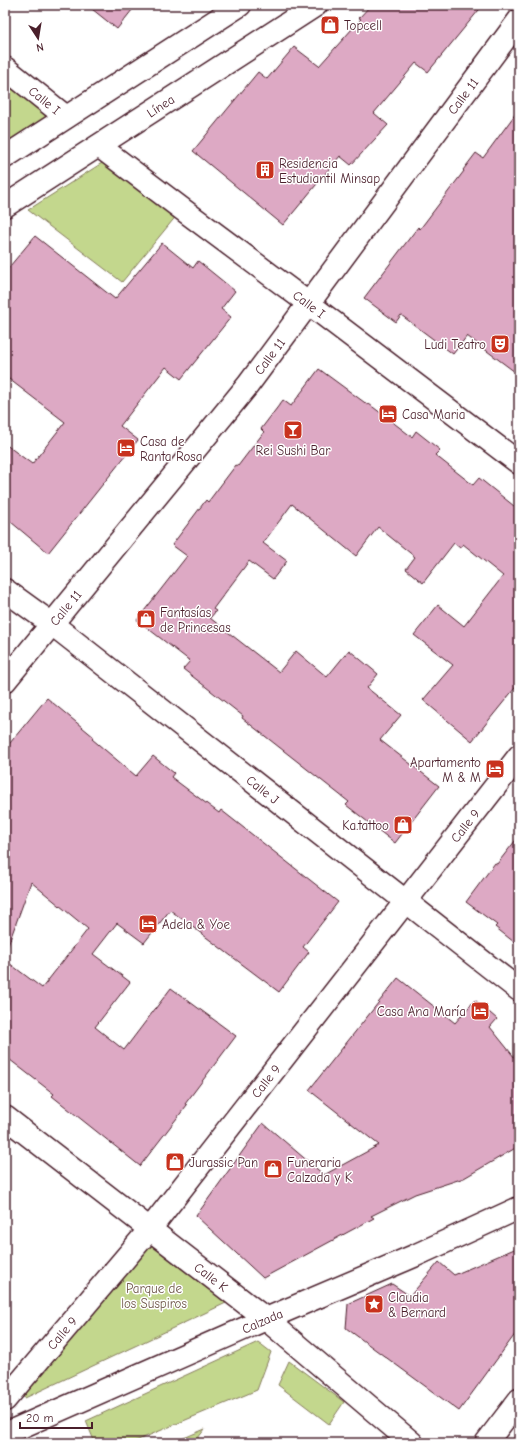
<svg xmlns="http://www.w3.org/2000/svg" width="524" height="1448" font-family="'Comic Neue',sans-serif">
	<style>
		.green { fill: #c3d78d; stroke: #867b5c }
		.building { fill: #dda9c4; stroke: #4a1f2b }
		.lines { fill: none; stroke-linecap: round; stroke-linejoin: round }
		.minor-casing { stroke: #4a1f2b; stroke-width: 25 }
		.major-casing { stroke: #4a1f2b; stroke-width: 25 }
		.minor { stroke: #fff; stroke-width: 22 }
		.major { stroke: #fff; stroke-width: 22 }
		.labels { text-anchor: middle; stroke-width: 3; stroke-linejoin: round; paint-order: stroke }
		.poi-label { font-size: 13px; fill: #4a1f2b; stroke: #fff; text-anchor: start }
		.street-label { font-size: 13px; fill: #4a1f2b; stroke: #fff }
		.park-label { font-size: 13px; fill: #6e5648; stroke: #fff }
	</style>
	<rect width="100%" height="100%" fill="#fff"/>
	<filter id="ink" filterUnits="userSpaceOnUse"><feTurbulence type="fractalNoise" baseFrequency=".025" numOctaves="2"/><feDisplacementMap in="SourceGraphic" scale="8" xChannelSelector="R" yChannelSelector="G"/><feConvolveMatrix kernelMatrix="1 2 1 2 8 2 1 2 1" color-interpolation-filters="sRGB"/></filter>
	<g filter="url(#ink)">
		<path class="green" d="M5 68 66 117 5 157Z
			M113 156 182 209 122 282 28 210Z
			M149 1244 226 1303 25 1398 20 1395Z
			M258 1342 271 1352 257 1390 131 1443H95L86 1421Z
			M289 1361 344 1402 329 1424 278 1385Z
			M205 1429 194 1443H172Z"/>
		<path class="building" d="M87 5H136L117 29Z
			M371 5H483L428 72 416 63 374 113 388 125 351 165 340 156 283 225 193 151 258 72 267 79 294 47 319 66 361 19 359 18Z
			M519 109V375L467 336 453 354 401 315 396 322 364 298 418 227 420 229 464 171 463 170 476 153 483 158Z
			M35 236 115 299 162 243 193 268 198 261 235 291 221 309 231 317 181 379 166 367 120 426 138 440 48 553 5 517V444L32 464 65 422 5 376V272Z
			M319 369 368 405 369 404 412 437 416 431 440 450 435 455 473 485 479 478 519 510V683L472 741 423 700 453 665 414 635 438 605 464 626 503 576 463 544 460 548 454 543 423 583 406 569 415 557 378 527 356 556 292 504 263 543 287 561 273 579 249 561 213 609 216 611 210 618 279 672 296 651 327 677 349 650 378 674 367 688 401 715 380 740 439 786 395 843 346 805 349 802 242 718 243 716 183 669 190 661 137 620 187 556 172 545 206 500 208 502 236 465 238 466 264 432 261 429 283 400 291 406Z
			M47 698 94 737 92 739 136 776 153 756 174 773 171 777 219 813 221 810 338 902 303 947 309 952 279 992 170 910 144 943 117 923 93 954 130 982 95 1027 124 1050 171 988 236 1036 185 1104 187 1105 140 1166 52 1096 54 1094 5 1056V960L42 988 88 929 31 882 7 948 5 947V749Z
			M519 836V946L495 927 497 925 466 902 495 863 497 864Z
			M398 978 455 1023 475 1000 497 1019 490 1027 519 1063V1146L464 1178 415 1194 371 1216 374 1218 263 1278 196 1216 263 1123 324 1175 379 1145 309 1090Z
			M519 1247V1329L459 1411 346 1328 348 1304 392 1284 410 1296 439 1262 454 1275Z"/>
		<g class="lines">
			<defs>
				<g id="minor">
					<path id="s1" d="M5 68 66 117"/>
					<path id="s2" d="M99 146 182 209 308 303 519 463"/>
					<path id="s3" d="M5 590 52 624 519 990"/>
					<path id="s4" d="M5 681 248 385 519 20"/>
					<path id="s5" d="M5 1117 266 1319 412 1443"/>
					<path id="s6" d="M5 1400 150 1229 519 756"/>
					<path d="M486 1443 519 1400"/>
				</g>
				<g id="major">
					<path d="M5 157 240 5"/>
					<path id="s7" d="M5 206 316 5"/>
					<path id="s8" d="M5 1434 266 1319 414 1256 519 1208"/>
				</g>
			</defs>
			<use href="#minor" class="minor-casing"/>
			<use href="#major" class="major-casing"/>
			<use href="#minor" class="minor"/>
			<use href="#major" class="major"/>
		</g>
	</g>
	<defs>
		<symbol id="shop-square" viewBox="-11 -11 22 22"><rect x="-9" y="-9" width="18" height="18" rx="4" fill="#c8321e" stroke="#fff"/><path d="M-5-2.5h2.3a2.7 3.5 0 0 1 5.4 0H5L5.5 6h-11ZM-1.5-2.5h3a1.5 2.3 0 0 0-3 0Z" fill="#fff"/></symbol>
		<symbol id="building-square" viewBox="-11 -11 22 22"><rect x="-9" y="-9" width="18" height="18" rx="4" fill="#c8321e" stroke="#fff"/><path d="M-4-6H4V6H1V3H-1V6H-4ZM-2.5-4.3h1.7v1.8h-1.7ZM.8-4.3h1.7v1.8H.8ZM-2.5-1h1.7V.8h-1.7ZM.8-1h1.7V.8H.8Z" fill="#fff"/></symbol>
		<symbol id="theatre-square" viewBox="-11 -11 22 22"><rect x="-9" y="-9" width="18" height="18" rx="4" fill="#c8321e" stroke="#fff"/><path d="M-5-5.5Q0-4 5-5.5V0Q5 5 0 6Q-5 5-5 0ZM-3.3-2.5H-1v1.5H-3.3ZM1-2.5H3.3v1.5H1ZM-2.8 1Q0 5.5 2.8 1Z" fill="#fff"/></symbol>
		<symbol id="hotel-square" viewBox="-11 -11 22 22"><rect x="-9" y="-9" width="18" height="18" rx="4" fill="#c8321e" stroke="#fff"/><path d="M-6-4.5h1.5V1H6V5H4.5V3h-9V5H-6ZM-4 0a1.8 1.8 0 1 1 3.6 0ZM.5 0V-2.5h3Q6-2.5 6 0Z" fill="#fff"/></symbol>
		<symbol id="bar-square" viewBox="-11 -11 22 22"><rect x="-9" y="-9" width="18" height="18" rx="4" fill="#c8321e" stroke="#fff"/><path d="M-6-5H6L.8 .8V4.5H3.5V6h-7V4.5H-.8V.8Z" fill="#fff"/></symbol>
		<symbol id="sight-square" viewBox="-11 -11 22 22"><rect x="-9" y="-9" width="18" height="18" rx="4" fill="#c8321e" stroke="#fff"/><path d="M0-6L1.8-2.2L6-1.7L2.9 1.2L3.7 5.4L0 3.3L-3.7 5.4L-2.9 1.2L-6-1.7L-1.8-2.2Z" fill="#fff"/></symbol>
	</defs>
	<g fill-rule="evenodd">
		<use href="#shop-square" x="319" y="14" width="22" height="22"/>
		<use href="#building-square" x="254" y="159" width="22" height="22"/>
		<use href="#theatre-square" x="489" y="333" width="22" height="22"/>
		<use href="#hotel-square" x="377" y="403" width="22" height="22"/>
		<use href="#bar-square" x="282" y="419" width="22" height="22"/>
		<use href="#hotel-square" x="115" y="437" width="22" height="22"/>
		<use href="#shop-square" x="135" y="608" width="22" height="22"/>
		<use href="#hotel-square" x="484" y="758" width="22" height="22"/>
		<use href="#shop-square" x="392" y="814" width="22" height="22"/>
		<use href="#hotel-square" x="137" y="913" width="22" height="22"/>
		<use href="#hotel-square" x="469" y="1000" width="22" height="22"/>
		<use href="#shop-square" x="164" y="1151" width="22" height="22"/>
		<use href="#shop-square" x="262" y="1158" width="22" height="22"/>
		<use href="#sight-square" x="363" y="1293" width="22" height="22"/>
	</g>
	<g class="labels">
		<g class="poi-label">
			<text x="344" y="30">Topcell</text>
			<text x="279" y="168">Residencia<tspan x="279" dy="15">Estudiantil Minsap</tspan></text>
			<text x="486" y="349" text-anchor="end">Ludi Teatro</text>
			<text x="402" y="419">Casa Maria</text>
			<text x="140" y="446">Casa de<tspan x="140" dy="15">Ranta Rosa</tspan></text>
			<text x="293" y="455" text-anchor="middle">Rei Sushi Bar</text>
			<text x="160" y="617">Fantasías<tspan x="160" dy="15">de Princesas</tspan></text>
			<text x="481" y="767" text-anchor="end">Apartamento<tspan x="481" dy="15">M &amp; M</tspan></text>
			<text x="389" y="830" text-anchor="end">Ka.tattoo</text>
			<text x="162" y="929">Adela &amp; Yoe</text>
			<text x="466" y="1016" text-anchor="end">Casa Ana María</text>
			<text x="189" y="1167">Jurassic Pan</text>
			<text x="287" y="1167">Funeraria<tspan x="287" dy="15">Calzada y K</tspan></text>
			<text x="388" y="1302">Claudia<tspan x="388" dy="15">&amp; Bernard</tspan></text>
		</g>
		<g class="street-label">
			<text dy="5" stroke="none"><textPath href="#s4" startOffset="743">Calle 11</textPath></text>
			<text dy="5" stroke="none"><textPath href="#s1" startOffset="51">Calle I</textPath></text>
			<text dy="5" stroke="none"><textPath href="#s7" startOffset="185">Línea</textPath></text>
			<text dy="5" stroke="none"><textPath href="#s2" startOffset="263">Calle I</textPath></text>
			<text dy="5" stroke="none"><textPath href="#s4" startOffset="419">Calle 11</textPath></text>
			<text dy="5" stroke="none"><textPath href="#s4" startOffset="95">Calle 11</textPath></text>
			<text dy="5" stroke="none"><textPath href="#s3" startOffset="326">Calle J</textPath></text>
			<text dy="5" stroke="none"><textPath href="#s6" startOffset="736">Calle 9</textPath></text>
			<text dy="5" stroke="none"><textPath href="#s6" startOffset="412">Calle 9</textPath></text>
			<text dy="5" stroke="none"><textPath href="#s5" startOffset="261">Calle K</textPath></text>
			<text dy="5" stroke="none"><textPath href="#s8" startOffset="281">Calzada</textPath></text>
			<text dy="5" stroke="none"><textPath href="#s6" startOffset="88">Calle 9</textPath></text>
		</g>
		<g class="park-label">
			<text x="154" y="1293">Parque de<tspan x="154" dy="15">los Suspiros</tspan></text>
		</g>
	</g>
	<rect width="524" height="1448" fill="none" stroke="#fff" stroke-width="20"/>
	<rect x="10" y="10" width="504" height="1428" fill="none" stroke="#4a1f2b" stroke-width="1.5" filter="url(#ink)"/>
	<g transform="translate(38 38) rotate(168)" stroke="#ffffff" stroke-width="3" paint-order="stroke">
	<path d="M0-3L7 15L0 10L-7 15Z" fill="#4a1f2b"/>
	<text y="-6" font-size="11" font-weight="bold" text-anchor="middle" fill="#4a1f2b">N</text>
	</g>
	<path d="M20 1422v6h72v-6" fill="none" stroke="#4a1f2b" stroke-width="2"/>
	<text x="26" y="1422" font-size="12" fill="#4a1f2b" stroke="#ffffff" stroke-width="3" paint-order="stroke">20 m</text>
</svg>
